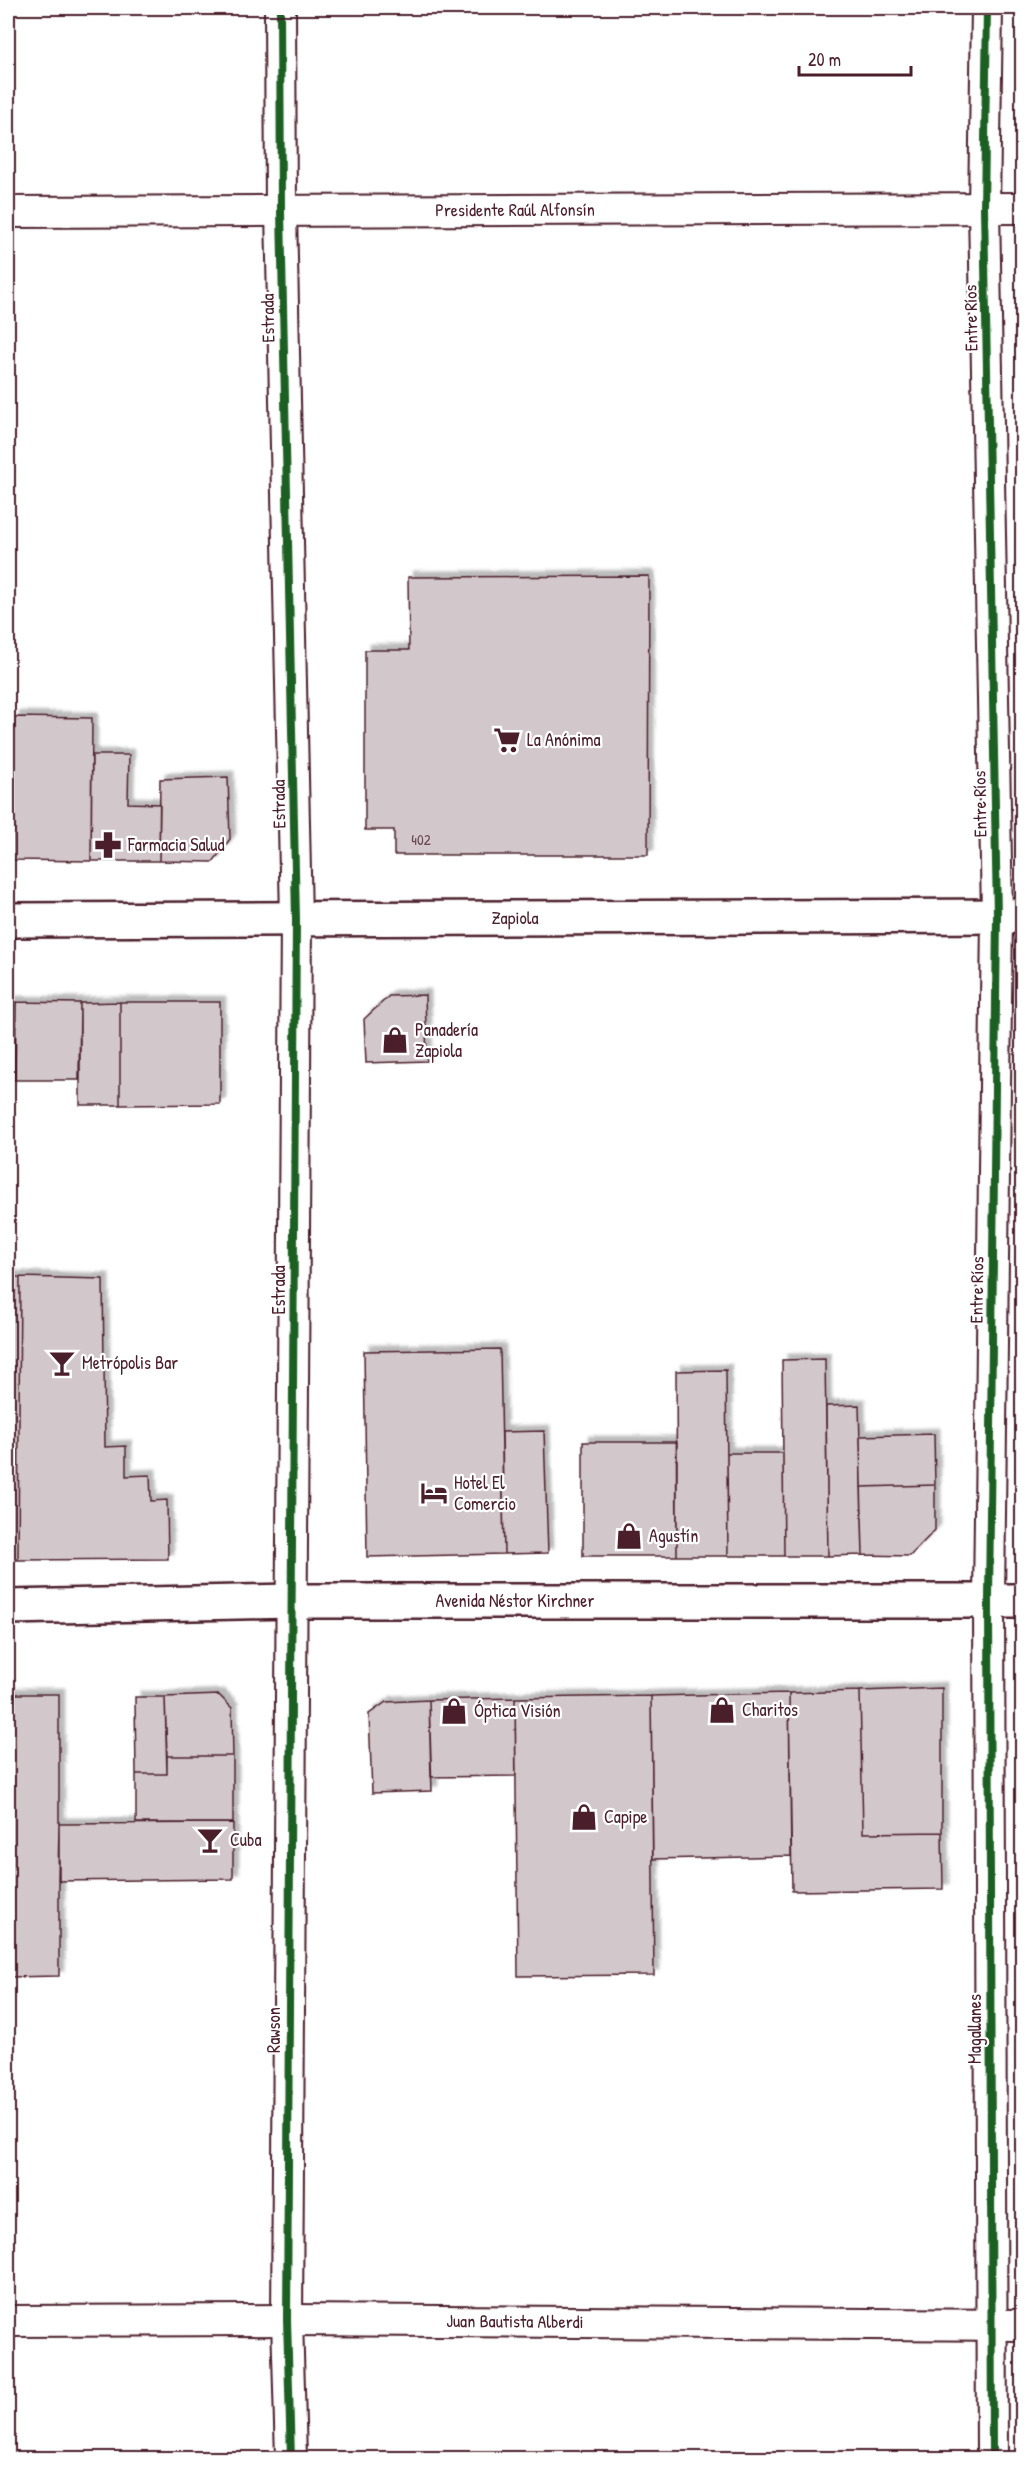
<svg xmlns="http://www.w3.org/2000/svg" width="1030" height="2466" font-family="'Patrick Hand',sans-serif">
	<style>
		.building { fill: #d2c7cb; stroke: #4a1f2b; stroke-width: 1.5; filter: url(#shadow) }
		.lines { fill: none; stroke-linecap: round; stroke-linejoin: round }
		.minor-casing { stroke: #4a1f2b; stroke-width: 34 }
		.tertiary-casing { stroke: #4a1f2b; stroke-width: 38 }
		.secondary-casing { stroke: #4a1f2b; stroke-width: 38 }
		.minor { stroke: #fff; stroke-width: 30 }
		.tertiary { stroke: #fff; stroke-width: 33 }
		.secondary { stroke: #fff; stroke-width: 33 }
		.cycleway-casing { stroke: #fff; stroke-width: 11 }
		.cycleway { stroke: #1b5e20; stroke-width: 8 }
		.labels { text-anchor: middle; stroke-width: 4.5; stroke-linejoin: round; paint-order: stroke }
		.number-label { font-size: 15px; fill: #6c4953 }
		.street-label { font-size: 18px; fill: #4a1f2b; stroke: #fff }
		.poi-label { font-size: 18px; fill: #4a1f2b; stroke: #fff; text-anchor: start }
	</style>
	<defs>
		<filter id="shadow"><feDropShadow dx="5.5" dy="-5.5" stdDeviation="1.5" flood-color="#0004"/></filter>
	</defs>
	<rect width="100%" height="100%" fill="#fff"/>
	<filter id="ink" filterUnits="userSpaceOnUse"><feTurbulence type="fractalNoise" baseFrequency=".0167" numOctaves="2"/><feDisplacementMap in="SourceGraphic" scale="12" xChannelSelector="R" yChannelSelector="G"/><feConvolveMatrix kernelMatrix="1 2 1 2 8 2 1 2 1" color-interpolation-filters="sRGB"/></filter>
	<g filter="url(#ink)">
		<path class="building" d="M649 576 648 855H394V830H365V650H409L408 577Z
			M14 717 92 718 91 861 12 860Z
			M8 731H13L12 860H8Z
			M92 755H129L128 803 160 804 159 861H91Z
			M228 777 230 839 213 862 159 861 160 779Z
			M425 995 427 1061 366 1063 364 1019 389 996Z
			M8 1002H16L15 1080H8Z
			M16 1002 80 1003 79 1080H15Z
			M120 1002V1105H80V1003Z
			M120 1002H220V1104L120 1105Z
			M8 1277H20L18 1560H8Z
			M20 1277 103 1279 105 1447 126 1446V1476L150 1475 151 1501 167 1500 168 1559 18 1560Z
			M500 1349 504 1554 367 1557 364 1351Z
			M825 1359 828 1556H784L782 1360Z
			M726 1370 728 1556H677L676 1371Z
			M859 1405 863 1555 828 1556 826 1406Z
			M544 1431 548 1553 504 1554 502 1432Z
			M934 1434 935 1485 861 1487 860 1436Z
			M583 1442H677V1556H583Z
			M727 1453H783L784 1556H728Z
			M935 1485V1530L910 1556 863 1555 861 1487Z
			M942 1688V1832L863 1833 860 1691Z
			M860 1691 863 1833 942 1832 943 1889 792 1891 789 1693Z
			M789 1693 791 1856 653 1859 651 1696Z
			M8 1694H59V1976L8 1977Z
			M219 1695 232 1708 233 1756H167L165 1697Z
			M651 1696 654 1975 518 1976 515 1698Z
			M135 1697H165L167 1774H136Z
			M515 1698 516 1776 431 1777 429 1700Z
			M429 1700 432 1791 372 1793 369 1714 386 1702Z
			M167 1756H233V1823H136V1774H167Z
			M233 1823V1879L58 1881 59 1824Z"/>
		<g class="lines">
			<defs>
				<g id="minor">
					<path d="M280 8 281 211 296 919 287 2320 291 2458"/>
					<path d="M987 8 984 208 997 916 989 1600 992 2458"/>
					<path id="s1" d="M8 212 1022 208"/>
					<path id="s2" d="M8 2321 287 2320 1022 2325"/>
				</g>
				<g id="tertiary">
					<path id="s3" d="M8 920 1022 916"/>
				</g>
				<g id="secondary">
					<path id="s4" d="M8 1607 291 1601H1022"/>
				</g>
			</defs>
			<use href="#minor" class="minor-casing"/>
			<use href="#tertiary" class="tertiary-casing"/>
			<use href="#secondary" class="secondary-casing"/>
			<use href="#minor" class="minor"/>
			<use href="#tertiary" class="tertiary"/>
			<use href="#secondary" class="secondary"/>
			<defs>
				<path id="cycleway" d="M280 8 281 211 296 919 287 2320 291 2458
					M987 8 984 208 997 916 989 1600 992 2458"/>
			</defs>
			<use href="#cycleway" class="cycleway-casing"/>
			<use href="#cycleway" class="cycleway"/>
		</g>
	</g>
	<defs>
		<symbol id="supermarket-bare" viewBox="-9 -9 18 18"><path d="M-6-5.5h2.5l.6 2H6L4.5 2H-2.5L-4.4-4H-6ZM-1.5 3.2a1.3 1.3 0 1 0 .1 0ZM3 3.2a1.3 1.3 0 1 0 .1 0Z" fill="#4a1f2b" stroke="#fff" stroke-width="2.5" paint-order="stroke"/></symbol>
		<symbol id="pharmacy-bare" viewBox="-9 -9 18 18"><path d="M-2-6h4v4h4v4h-4v4h-4v-4h-4v-4h4Z" fill="#4a1f2b" stroke="#fff" stroke-width="2.5" paint-order="stroke"/></symbol>
		<symbol id="shop-bare" viewBox="-9 -9 18 18"><path d="M-5-2.5h2.3a2.7 3.5 0 0 1 5.4 0H5L5.5 6h-11ZM-1.5-2.5h3a1.5 2.3 0 0 0-3 0Z" fill="#4a1f2b" stroke="#fff" stroke-width="2.5" paint-order="stroke"/></symbol>
		<symbol id="bar-bare" viewBox="-9 -9 18 18"><path d="M-6-5H6L.8 .8V4.5H3.5V6h-7V4.5H-.8V.8Z" fill="#4a1f2b" stroke="#fff" stroke-width="2.5" paint-order="stroke"/></symbol>
		<symbol id="hotel-bare" viewBox="-9 -9 18 18"><path d="M-6-4.5h1.5V1H6V5H4.5V3h-9V5H-6ZM-4 0a1.8 1.8 0 1 1 3.6 0ZM.5 0V-2.5h3Q6-2.5 6 0Z" fill="#4a1f2b" stroke="#fff" stroke-width="2.5" paint-order="stroke"/></symbol>
	</defs>
	<g fill-rule="evenodd">
		<use href="#supermarket-bare" x="488" y="721" width="38" height="38"/>
		<use href="#pharmacy-bare" x="89" y="826" width="38" height="38"/>
		<use href="#shop-bare" x="376" y="1021" width="38" height="38"/>
		<use href="#bar-bare" x="43" y="1344" width="38" height="38"/>
		<use href="#hotel-bare" x="415" y="1474" width="38" height="38"/>
		<use href="#shop-bare" x="610" y="1517" width="38" height="38"/>
		<use href="#shop-bare" x="703" y="1691" width="38" height="38"/>
		<use href="#shop-bare" x="435" y="1692" width="38" height="38"/>
		<use href="#shop-bare" x="565" y="1798" width="38" height="38"/>
		<use href="#bar-bare" x="191" y="1821" width="38" height="38"/>
	</g>
	<g class="labels">
		<g class="number-label">
			<text x="421" y="845">402</text>
		</g>
		<g class="street-label">
			<text dy="6" stroke="none"><textPath href="#s1" startOffset="507">Presidente Raúl Alfonsín</textPath></text>
			<text transform="translate(268 318) rotate(-91)" y="6">Estrada</text>
			<text transform="translate(971 318) rotate(-91)" y="6">Entre Ríos</text>
			<text transform="translate(279 804) rotate(-91)" y="6">Estrada</text>
			<text transform="translate(980 804) rotate(-91)" y="6">Entre Ríos</text>
			<text dy="6" stroke="none"><textPath href="#s3" startOffset="507">Zapiola</textPath></text>
			<text transform="translate(279 1290) rotate(-90)" y="6">Estrada</text>
			<text transform="translate(977 1290) rotate(-89)" y="6">Entre Ríos</text>
			<text dy="6" stroke="none"><textPath href="#s4" startOffset="507">Avenida Néstor Kirchner</textPath></text>
			<text transform="translate(975 2029) rotate(-90)" y="6">Magallanes</text>
			<text transform="translate(274 2030) rotate(-90)" y="6">Rawson</text>
			<text dy="6" stroke="none"><textPath href="#s2" startOffset="507">Juan Bautista Alberdi</textPath></text>
		</g>
		<g class="poi-label">
			<text x="527" y="746">La Anónima</text>
			<text x="128" y="851">Farmacia Salud</text>
			<text x="415" y="1036">Panadería<tspan x="415" dy="21">Zapiola</tspan></text>
			<text x="82" y="1369">Metrópolis Bar</text>
			<text x="454" y="1489">Hotel El<tspan x="454" dy="21">Comercio</tspan></text>
			<text x="649" y="1542">Agustín</text>
			<text x="742" y="1716">Charitos</text>
			<text x="474" y="1717">Óptica Visión</text>
			<text x="604" y="1823">Capipe</text>
			<text x="230" y="1846">Cuba</text>
		</g>
	</g>
	<rect width="1030" height="2466" fill="none" stroke="#fff" stroke-width="30"/>
	<rect x="15" y="15" width="1000" height="2436" fill="none" stroke="#4a1f2b" stroke-width="2" filter="url(#ink)"/>
	<path d="M799 66v9h112v-9" fill="none" stroke="#4a1f2b" stroke-width="3"/>
	<text x="808" y="66" font-size="18" fill="#4a1f2b" stroke="#ffffff" stroke-width="4.5" paint-order="stroke">20 m</text>
</svg>
